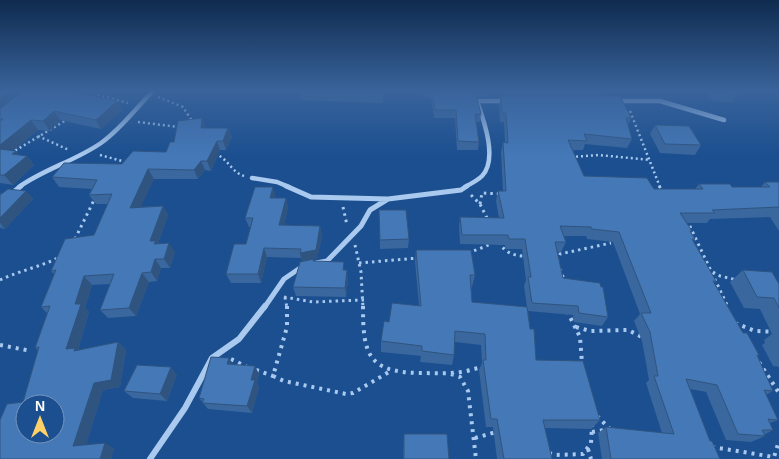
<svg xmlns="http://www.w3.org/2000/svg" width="779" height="459" font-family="Arial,sans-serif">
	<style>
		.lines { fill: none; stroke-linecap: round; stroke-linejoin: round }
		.path-far2 { stroke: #a9c9ee; stroke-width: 2.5; stroke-dasharray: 2 3; stroke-linecap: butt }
		.path-far1 { stroke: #a9c9ee; stroke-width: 3; stroke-dasharray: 2.5 4; stroke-linecap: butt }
		.path { stroke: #a9c9ee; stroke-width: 4; stroke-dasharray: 3 5; stroke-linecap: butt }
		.minor-far2 { stroke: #a9c9ee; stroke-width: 4.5 }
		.minor-far1 { stroke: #a9c9ee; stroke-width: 5 }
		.minor { stroke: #a9c9ee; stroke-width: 6 }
		.wall { fill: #3a679d }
		.shaded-wall { fill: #305480 }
		.building { fill: #4478b7; stroke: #305480; fill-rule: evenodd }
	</style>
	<rect width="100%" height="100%" fill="#1b4f8f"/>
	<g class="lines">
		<path class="path-far2" d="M83 91 128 103
			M158 97 183 107 192 121
			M630 111 660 187
			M138 122 179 127
			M38 136 69 150
			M11 153 68 119
			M215 154C228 158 231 172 244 176
			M100 155 122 161 124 165
			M571 157 599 155 650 160"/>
		<path class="path-far1" d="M659 186 664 193
			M471 195 480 204 488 220
			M480 204 482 193 502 194
			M343 207 347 225
			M687 220 728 307
			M75 239 95 198
			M499 242C505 253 514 256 526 256
			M355 245 361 272 363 308
			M468 253C475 250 489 246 493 242
			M557 261 560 254 611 243
			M359 263 418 258
			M560 269 565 282
			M713 272 720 276 737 280
			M0 280C19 271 39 267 58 258
			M284 297 313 302 364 300
			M285 297 287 308"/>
		<path class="path" d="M287 306V327L273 376 284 381 346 394 353 393 389 372
			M363 306C363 353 367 372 419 373 433 373 447 374 461 372 469 371 476 368 484 367
			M567 311 580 337 582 363
			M735 323 755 331 779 332
			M576 327 590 331 628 330 642 337
			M0 345 31 351
			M231 359 247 367
			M759 362 779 393
			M256 370 273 376
			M451 374 460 377 468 391 476 459
			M597 416 610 429
			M592 432 605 430
			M475 438 496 432
			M712 447 774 457 779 441
			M588 449 591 459
			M549 453 556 455 583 454 591 443 592 426"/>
		<path class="minor-far2" d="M617 101H660L724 120
			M252 178 277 182 289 187
			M19 187C44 169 75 161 101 143 121 129 136 108 153 91
			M465 187C470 184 477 181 482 176 498 159 484 121 477 101H505"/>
		<path class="minor-far1" d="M286 186 311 197 388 199
			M11 194 21 186
			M316 263 327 261 361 226 370 210 388 199 461 190 467 186
			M264 308 284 279 303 266"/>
		<path class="minor" d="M150 459 185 408 212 358 239 339 265 306"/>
	</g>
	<path class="wall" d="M0 91 92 96 117 101 122 110 101 129 60 120 50 131 38 130 13 151H16L19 155 27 156 34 165 13 185 0 183Z
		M299 91H384L383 103 301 100Z
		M423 91H602L600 96 631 118 628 125 632 139 627 148 585 144 583 150H573L584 176 654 189H695L699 184 732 187H761L765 182H779V231L770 217 710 219 707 223H687L692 231 690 232 695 239 693 241 716 281 714 283 743 333 759 355 757 357 773 391 766 395 778 420 770 423 773 430 764 435 765 436 751 442 726 440 706 392 690 389 710 441 720 459H602L598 433 606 427 662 433 646 383 649 380 642 341 634 321 640 314 613 242 587 239 586 236H564L566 242 561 252H557L563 278 608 317 602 326 574 322 573 315 528 311 530 329 536 360 600 420 591 429 545 428 552 459H497L493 427H486L479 370 482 363 481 345 455 342 454 355 452 365 420 362 421 356 381 352V341L389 322 419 305 415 262 416 250 475 275 472 287H471L472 302 527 307 524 286 526 280 522 249H505V245L460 244 459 227 460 217 499 218 496 201 498 191H503L501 152 503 142H505L504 122H500L499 105 501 97H499V94L491 93V97H477L481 114 480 122H476L479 142 478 150H457L455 118H434L431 98H422Z
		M706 91H734L737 94 732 102 713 101Z
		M655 125 701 145 695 155 660 153 650 134Z
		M205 128H228L232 137 226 150H220L211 171 205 170 198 179H154L140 207 163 206 168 215 158 244 175 252 170 268H161L157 281 149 282 136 316 108 318 100 310 110 284 92 285 85 308 89 312 78 350 118 342 126 350 120 387 103 390 86 445 114 448 111 459H0L23 402 38 350 35 348 47 313 41 307 54 274 51 271 94 235 108 204H96L89 195 92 189 59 187 52 177 122 164 166 152 174 142Z
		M273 187 275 198H286L288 207 284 225 320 226 322 236 317 259H314V262L345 270 348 279 346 297 296 296 293 287 302 261 301 258 267 257 261 283H231L226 274 246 244 251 227H249L245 218Z
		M26 191 33 199 5 229 0 228V193L1 194Z
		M379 210 409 239 408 248 380 249Z
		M743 270 779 284V367L773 366 762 345 765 343 764 340 772 334 760 309 744 308 730 282Z
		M234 365 259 374 257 383 259 387 252 413 208 409 199 398Z
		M177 375 167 401 133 398 124 391Z
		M404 434 449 459H403Z"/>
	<path class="shaded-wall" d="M9 91H26L0 114V99Z
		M81 91H98L84 102 79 93Z
		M117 101 122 110 101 129 96 120Z
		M54 111 60 120 50 131 43 121Z
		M202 118 205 127 204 137 201 128Z
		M31 120 38 130 4 158 0 153V145Z
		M228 128 232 137 226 150 223 141Z
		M217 141 220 150 211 171 207 161Z
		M16 151 22 159 27 156 34 165 13 185 4 175 12 154Z
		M201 161 205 170 198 179 194 170Z
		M148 169 154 179 136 217 130 208Z
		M273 187 276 197 273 207 270 198Z
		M26 191 33 199 5 229 0 223V218Z
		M286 198 288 207 282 234 279 225Z
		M163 206 168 215 158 244 162 250 150 241Z
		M320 226 322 236 317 259H314L316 268 302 262 300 253Z
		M169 243 175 252 170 268 164 259Z
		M264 248 267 257 261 283 258 274Z
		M155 259 161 268 157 281 151 272Z
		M347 270 348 279 346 297 345 288Z
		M142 273 149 282 136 316 129 308Z
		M84 276 92 285 85 308 89 312 77 353 66 349 75 304Z
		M118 342 126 350 120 387 103 390 84 452 73 446 94 383Z
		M229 358 234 366 227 364Z
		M255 366 259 374 257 383 259 387 252 413 247 406 251 380Z
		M171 367 177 375 167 401 160 394Z
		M105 443 114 448 111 459H100Z"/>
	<path class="building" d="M0 91H9L0 99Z
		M22 91H81L79 93 117 101 96 120 54 111 43 121 31 120 0 145V121L3 119H0V109Z
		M305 91H383V93Z
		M432 91H475L481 114H475L479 142 458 141 456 110H435Z
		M717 91H734L737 94 718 93Z
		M501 96H620L631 118H626L632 139 584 134 587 141 568 140 584 176 647 178 654 189H703L699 184H730L732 187H770L765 182H779V207L712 210 715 213H680L692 231H690L695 239H692L716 281H713L743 333H747L759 355H757L773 391 764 390 778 420 768 419 773 430H762L765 436 738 434 717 385 686 379 710 441H712L720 459H611L606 427 674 434 654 376H658L650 332 641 313H651L619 232 592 229 591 227 560 226 566 242H555L563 278 600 283 601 287H603L608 317 579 313 578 306 532 303 528 277H531L525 239H509L508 235H462L460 217 504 218 498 191H506L503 142 508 143 506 113H502Z
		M202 118 201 128H228L223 141H217L207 161H201L194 170 148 169 130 208 163 206 150 241H156L154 244 169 243 164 259H155L151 272 142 273 129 308 100 310 114 274 84 276 75 304H81L66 349 75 348 74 351 118 342 111 380 94 383 73 446 105 443 100 459H0V420L7 404 23 402 39 347 35 348 50 306 41 307 56 270 51 271 65 239 94 235 112 194 89 195 97 180 52 177 64 163 122 164 133 151 166 152 170 142H174L178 121ZM25 404H55V434H25Z
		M655 125 689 126 701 145 665 144Z
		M0 149 16 151 12 154 27 156 4 175H0Z
		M255 187H273L270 198H286L279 225 320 226 316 250 300 253 301 249 264 248 258 274H226L234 244H246L253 218H245Z
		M8 189 26 191 0 218V195Z
		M379 210H406L409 239 380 240Z
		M416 250H471L475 275H470L472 302 527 307 530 329H534L536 360 583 361 600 420H543L552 459H504L497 419H491L483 360H486L485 334 455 331 454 355 422 351V346L381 341 384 321 389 322 392 303 421 306Z
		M314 259 313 261 344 262 343 270H347L345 288 293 287 300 262Z
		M743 270 772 272 779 284V308L774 298 757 297Z
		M211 357 229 358 227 364 255 366 251 380H255L247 406 202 403 204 399 199 398Z
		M137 365 171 367 160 394 124 391Z
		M404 434H447L449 459H404Z"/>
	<linearGradient id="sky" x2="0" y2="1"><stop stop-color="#0f2b4f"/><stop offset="0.58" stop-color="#39639b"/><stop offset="1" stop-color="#39639b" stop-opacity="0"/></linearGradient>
	<rect width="779" height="156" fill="url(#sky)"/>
	<g transform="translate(40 419)"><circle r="24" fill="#1b4f8f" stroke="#7695bc"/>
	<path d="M0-4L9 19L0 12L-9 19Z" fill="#ffd166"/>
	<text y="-8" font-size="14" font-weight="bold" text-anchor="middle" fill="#ffffff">N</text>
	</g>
</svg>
